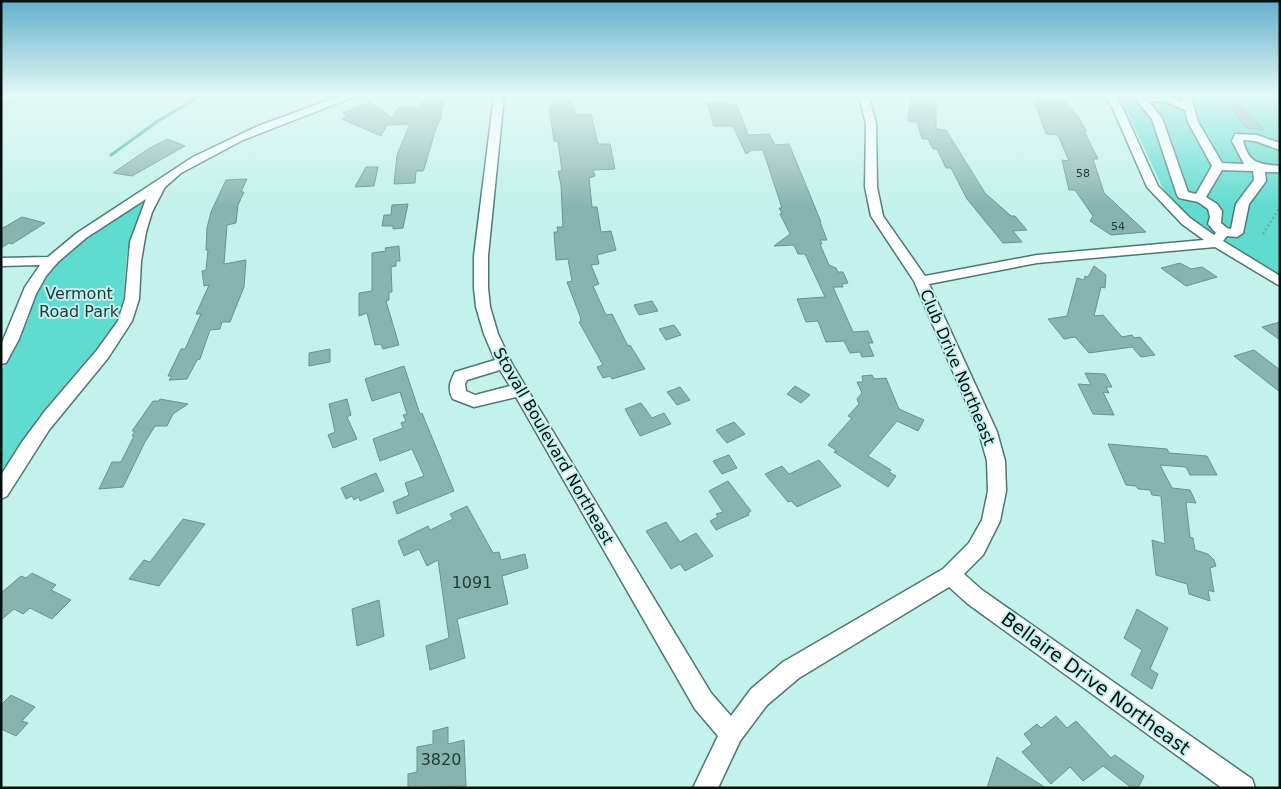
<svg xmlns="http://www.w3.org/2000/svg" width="1281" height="789" font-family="'DejaVu Sans',sans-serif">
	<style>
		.green { fill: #5fdbd0 }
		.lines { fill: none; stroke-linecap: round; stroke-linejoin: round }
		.stream { stroke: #38a89f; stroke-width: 3 }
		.building { fill: #88b4af; stroke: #68938e }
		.minor-casing { stroke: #4d7773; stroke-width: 3 }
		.major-casing { stroke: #fff; stroke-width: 2 }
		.path { stroke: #7c9f9b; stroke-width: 2; stroke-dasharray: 2 2.5; stroke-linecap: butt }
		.minor { fill: #fff; fill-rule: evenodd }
		.major { fill: #97d9d4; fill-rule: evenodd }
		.labels { text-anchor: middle; stroke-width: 4; stroke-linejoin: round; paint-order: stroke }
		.far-number-label { font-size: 11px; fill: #243a37 }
		.park-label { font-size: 16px; fill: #1e3734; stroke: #c3f1eb }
		.street-label { font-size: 16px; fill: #02110f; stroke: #c3f1eb }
		.near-number-label { font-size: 16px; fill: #243a37 }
		.near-street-label { font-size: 19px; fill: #02110f; stroke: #c3f1eb }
	</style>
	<rect width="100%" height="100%" fill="#c3f1eb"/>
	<path class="green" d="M1117 96H1280V275L1239 253 1196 223 1165 193 1129 116Z
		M141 202 144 203V207L132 235 127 253 123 304 120 318 108 335 37 419 1 479V370L14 350 29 318 35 290 49 269 65 252Z"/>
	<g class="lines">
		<path class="stream" d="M111 155 158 121 200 96"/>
	</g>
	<path class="building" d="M553 96H569L576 115 591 114 598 144H610L615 169 593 170 595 176 589 178 592 207H597L601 232 611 231 616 250 597 255 599 264 591 265 599 284 593 286 606 315 612 314 628 346 630 345 645 369 612 379 610 376 603 378 597 367 603 365 579 322 581 321 580 316 567 282 572 281 568 259 556 260 554 232H558L557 227H563L561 185 558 171H562L558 141H554L549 106 553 105Z
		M911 97 936 100V129L946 130 985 193 1011 216H1015L1027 230 1013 231 1022 242 1003 243 967 199 951 168H946L937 149H933L928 139H922L917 122 908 121Z
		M445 98 440 116H442L436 128 424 169 423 171H416L415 183 394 184 397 155 410 124 387 125 381 136 342 119 348 116 343 113 370 102 392 118 399 107H420L421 103H426L427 100Z
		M1234 99 1264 130 1247 128 1228 104Z
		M1034 100H1065L1079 118 1086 131H1084L1098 159H1093L1104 193 1146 232 1111 235 1090 221 1093 216 1075 190H1069L1062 160 1069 161 1058 135 1046 134Z
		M707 103H730L731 105H737L748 135 769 134 775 145 789 144 821 222H820L827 240H820L822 244H820L829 265 836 268 838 272H843L848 283 842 284 843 287H833L853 332 868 331 873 343H868L874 356 862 357 860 352 850 353 844 341 826 342 818 321 806 322 797 299 825 297 805 254H798L794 245 774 246 790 234 780 214 782 213 779 208H782L763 150H752L746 154 733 126H714Z
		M167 139 185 146 132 176 113 173 148 149Z
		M366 167H378L374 186 355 187Z
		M247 179 241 192H244L238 205 236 223 227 225 224 264 246 260 244 287 230 322H222L220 329 210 330 200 359 197 360 187 379 169 380 172 376H168L181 349H185L201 314H196L209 285 204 286 202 271 206 270 208 250H206L207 228 211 212 226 180Z
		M408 204 403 228 393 229V226H382L384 215H391L392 205Z
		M22 217 45 223 12 244 9 243 1 248V229Z
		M399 246 400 261H396V266L391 267 392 292H389V300L386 301 399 345 383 349 381 344 375 345 367 313 359 316V293L372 291V253L386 251 385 248Z
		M1180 263 1191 269 1202 267 1217 277 1186 286 1161 268Z
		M1094 266 1106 275 1105 288 1101 287 1094 316 1103 315 1122 337 1132 335 1134 338 1140 337 1155 355 1141 357 1132 347 1089 353 1075 337 1064 339 1048 319 1067 316 1077 278 1084 280 1085 276 1088 277Z
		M652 301 658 311 639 315 634 305Z
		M1280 322V340L1262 327Z
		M674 325 681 335 666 340 659 329Z
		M330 349V362L309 366V353Z
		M1254 350 1280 370V392L1234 356Z
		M404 366 420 414 422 413 454 491 397 514 393 502 409 495 405 483 424 476 412 449 380 461 373 439 403 428 401 423 406 421 403 415 407 414 400 392 372 401 365 379Z
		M1085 373 1105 374 1112 387H1106L1109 393 1103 392 1114 415 1093 414 1078 384 1091 385Z
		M872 375 874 379 886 378 899 409 924 420 918 431 897 421 868 456 891 470 889 472 896 476 888 487 834 452 837 451 828 445 852 418 848 416 859 404 857 399 862 393 857 382H863L862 376Z
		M795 386 810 395 801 403 787 394Z
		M680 387 690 400 677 405 667 392Z
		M160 399 188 404 173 414 167 426H155L145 442 123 487 99 489 112 462H121L134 436H132L135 431H132L153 401H159Z
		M347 399 351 415 347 417 357 439 333 448 328 435 335 432 329 404Z
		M641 403 652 418 664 413 671 424 640 436 625 409Z
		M734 422 745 434 727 443 716 430Z
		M1108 444 1167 449 1169 453 1207 456 1217 475H1190L1186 467 1160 465 1172 488 1190 490 1196 503 1186 502 1190 537 1193 538 1195 550 1208 554 1214 560 1216 566 1210 568 1214 592 1208 590 1210 601 1189 594 1187 584 1156 575 1152 540 1165 544 1161 496 1152 495 1150 490 1138 489 1136 486 1126 485Z
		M729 455 737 468 722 474 713 461Z
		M819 460 841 486 797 507 791 501 788 502 765 474 782 466 789 474Z
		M376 473 384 491 360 501 359 497 354 500 352 496 346 499 341 488Z
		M728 481 751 511 748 513 749 515 716 530 710 521 718 517 716 514 723 512 709 491Z
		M467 506 493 553 499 552 501 560 525 554 528 568 502 576 508 604 457 619 465 658 430 670 426 646 449 638 438 560 427 566 419 549 404 556 398 541 428 526 430 530 453 519 450 514Z
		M183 519 205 524 159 586 129 579 144 560 150 562Z
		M666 522 680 542 696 533 713 556 685 571 680 564 671 569 646 531Z
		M32 573 56 585 51 590 71 600 52 619 30 608 23 614 14 609 1 620V593L21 576 26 578Z
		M379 600 384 636 357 646 352 609Z
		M1137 609 1168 628 1150 669 1158 674 1152 689 1131 675 1142 650 1124 638Z
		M11 695 35 707 22 721 28 723 16 736 1 729V705Z
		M1056 716 1067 728 1076 721 1111 758 1115 755 1144 776 1138 788H1132L1103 766 1083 781 1070 767 1051 784 1022 752 1032 744 1024 734 1037 724 1041 728Z
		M448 727V744L464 740 466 786 408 788V774L417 772V747L433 744V731Z
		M997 757 1046 788H987Z"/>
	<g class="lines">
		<defs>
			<path id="minor" d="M340 96H356L243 140 181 173 165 187 152 212 146 232 141 261 139 299 132 321 108 358 49 430 7 496 1 499V475L22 442 45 411 97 350 118 321 125 299 130 242 146 199 86 238 58 262 46 276 36 294 19 339 6 363 1 364V345L25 287 40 265 1 266V258L48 257 77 233 193 157 258 126Z
				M494 96H504L488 256V288L490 307 498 334 512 364 711 693 731 716 751 689 783 662 943 569 969 543 982 520 988 491 987 461 979 432 914 281 871 216 865 187 866 124 859 96H869L876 124 877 187 883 216 925 276 1037 255 1204 240 1182 224 1147 187 1113 109 1105 96H1115L1123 109 1158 186 1190 218 1214 235 1216 233 1208 224 1210 217 1208 209 1198 202 1179 198 1177 195 1152 119 1133 96H1169L1182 102 1181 96H1191L1198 122 1222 163 1244 164 1232 141 1235 134 1257 135 1280 143V150L1255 141 1243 140C1248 163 1258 164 1280 166V172H1265L1266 181 1249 204 1243 233 1237 237 1227 236 1223 241 1280 276V286L1215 247 1037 263 929 284 997 432 1005 461 1006 491 1000 521 983 555 964 574 982 590 1252 779 1255 788H1222L968 604 949 587 799 678 767 705 740 741 718 788H693L718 736 695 709 516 397 474 407 453 399C447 389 450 382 455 372L495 360 484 334 476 307 474 288V256ZM1164 101 1185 110 1188 122 1212 166 1196 194 1188 192 1162 118 1149 102ZM1222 170 1253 171 1254 180 1236 204 1231 229 1227 228 1221 223 1222 211 1217 204 1206 197ZM500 370 510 386 475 395 466 391 465 384 467 380Z"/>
			<path id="major" d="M16 96H35L33 99 1 109V101Z"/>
		</defs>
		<use href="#minor" class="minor-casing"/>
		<use href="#major" class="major-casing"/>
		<path class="path" d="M1263 234 1280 207"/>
		<use href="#minor" class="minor"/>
		<use href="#major" class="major"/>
	</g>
	<linearGradient id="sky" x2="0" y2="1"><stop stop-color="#61afcb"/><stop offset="0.46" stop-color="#e4f9f6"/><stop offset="1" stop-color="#e4f9f6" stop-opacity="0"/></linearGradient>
	<rect width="1281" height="207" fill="url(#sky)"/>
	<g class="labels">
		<g class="far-number-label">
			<text x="1083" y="177">58</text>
			<text x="1118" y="230">54</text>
		</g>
		<g class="park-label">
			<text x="79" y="299">Vermont<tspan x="79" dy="18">Road Park</tspan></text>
		</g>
		<g class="street-label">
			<text transform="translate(958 367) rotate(67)" y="6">Club Drive Northeast</text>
			<text transform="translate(554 446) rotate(60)" y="6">Stovall Boulevard Northeast</text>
		</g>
		<g class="near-number-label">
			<text x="472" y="588">1091</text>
			<text x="441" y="765">3820</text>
		</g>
		<g class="near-street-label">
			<text transform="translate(1096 683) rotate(36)" y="7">Bellaire Drive Northeast</text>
		</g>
	</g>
	<rect width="1281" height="789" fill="none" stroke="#02110f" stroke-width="5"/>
</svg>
